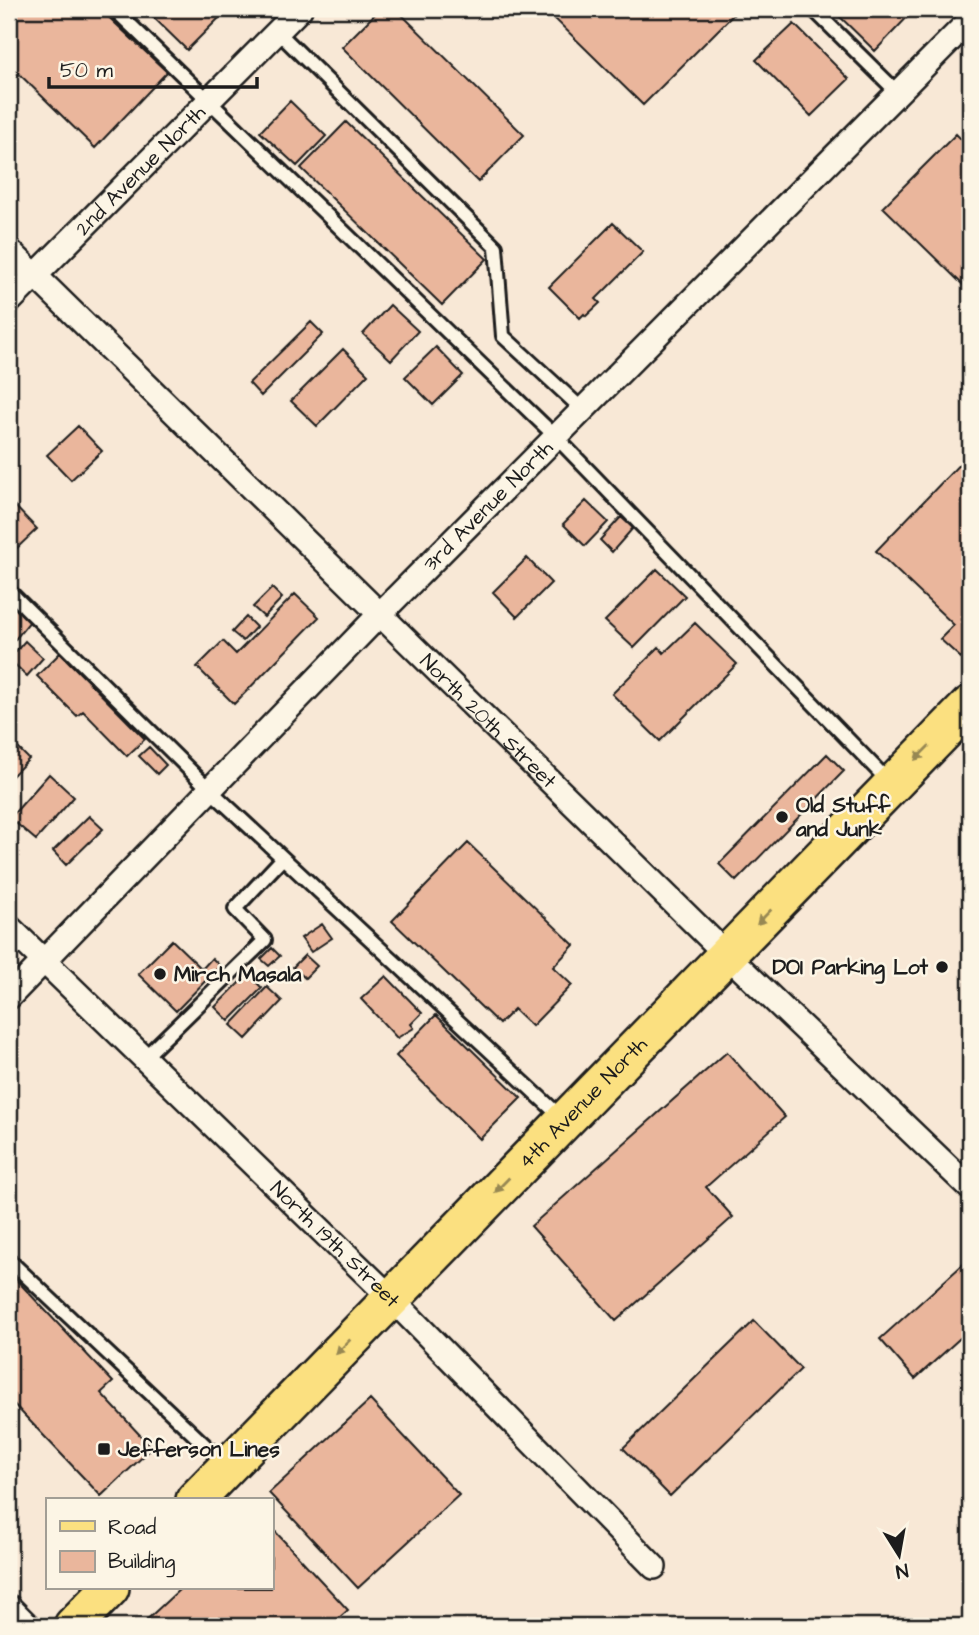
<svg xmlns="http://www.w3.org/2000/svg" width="979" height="1635" font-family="'Architects Daughter',sans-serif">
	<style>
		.building { fill: #eab69c; stroke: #1c1c1c; stroke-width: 2 }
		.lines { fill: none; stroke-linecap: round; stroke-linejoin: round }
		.service-casing { stroke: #1c1c1c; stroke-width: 18 }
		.minor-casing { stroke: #1c1c1c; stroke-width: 28 }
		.primary-casing { stroke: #1c1c1c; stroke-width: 42 }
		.service { stroke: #fcf5e5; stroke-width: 12 }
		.minor { stroke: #fcf5e5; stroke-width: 23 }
		.primary { stroke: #fbe080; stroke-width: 37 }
		.oneway { fill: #978853 }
		.poi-dot { fill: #1c1c1c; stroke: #fcf5e5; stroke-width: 2.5 }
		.labels { text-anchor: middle; stroke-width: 5; stroke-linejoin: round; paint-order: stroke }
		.street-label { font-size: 21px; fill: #1c1c1c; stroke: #fcf5e5 }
		.poi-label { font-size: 21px; font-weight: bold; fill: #1c1c1c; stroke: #fcf5e5; text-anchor: start }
	</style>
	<rect width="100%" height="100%" fill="#f8e8d6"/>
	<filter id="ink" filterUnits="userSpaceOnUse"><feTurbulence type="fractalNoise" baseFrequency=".0143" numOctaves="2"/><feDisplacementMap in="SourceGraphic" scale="14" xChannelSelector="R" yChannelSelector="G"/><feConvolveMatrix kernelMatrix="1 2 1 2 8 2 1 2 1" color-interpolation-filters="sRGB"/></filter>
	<g filter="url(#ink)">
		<path class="building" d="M9 9H100L167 72 95 148 9 64Z
			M145 9H228L187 50Z
			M380 9H396L524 135 478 182 342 47Z
			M556 9H739L643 105 551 15Z
			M832 9H915L875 51Z
			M794 24 849 79 811 116 756 60Z
			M290 101 326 136 297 166 260 132Z
			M346 122 487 259 442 305 301 168Z
			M956 134 970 148V277L963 285 883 207Z
			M613 223 643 252 596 299 600 303 586 316 584 314 580 318 549 287Z
			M390 305 418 331 391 360 363 334Z
			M311 322 323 334 261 396 249 383Z
			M436 347 463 375 433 405 405 377Z
			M343 349 368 374 317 426 291 401Z
			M78 426 102 451 71 480 47 455Z
			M970 453V648L961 658 940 639 954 625 876 551Z
			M9 500 37 529 15 550 9 545Z
			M586 501 608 522 585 546 563 524Z
			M621 517 633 528 612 552 600 540Z
			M527 558 551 583 517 617 493 592Z
			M657 569 685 596 634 648 605 621Z
			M272 588 282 598 264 617 253 607Z
			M295 594 319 617 234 704 197 667 223 641 236 654Z
			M9 602 31 620 13 642 9 639Z
			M246 617 256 627 243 641 232 632Z
			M695 623 737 664 660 741 612 694 659 647 664 653Z
			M25 641 43 658 27 676 9 659Z
			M60 653 145 739 127 756 83 711 77 716 37 676Z
			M9 739 29 759 9 779Z
			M149 747 166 765 157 774 139 756Z
			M827 754 844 771 736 881 719 864Z
			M49 774 74 797 36 840 10 818Z
			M89 816 103 829 66 865 53 851Z
			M468 843 574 945 553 967 572 985 532 1026 514 1009 499 1024 392 921Z
			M322 924 332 938 311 952 301 938Z
			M172 940 202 969 212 958 220 966 176 1011 138 974Z
			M272 948 280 956 269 966 261 959Z
			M305 955 317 966 305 978 293 967Z
			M248 974 262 988 229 1021 215 1007Z
			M386 976 422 1013 411 1024 414 1028 397 1038 361 999Z
			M267 987 282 1001 246 1039 231 1025Z
			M436 1015 521 1098 480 1139 396 1056Z
			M727 1052 785 1117 706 1187 733 1217 616 1321 531 1226Z
			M970 1258V1329L915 1379 880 1339Z
			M9 1272 113 1382 101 1393 152 1448 101 1496 9 1399Z
			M754 1321 801 1369 670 1496 623 1448Z
			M370 1400 459 1495 358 1588 269 1493Z
			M271 1527 348 1610 330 1626H140L181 1588H271Z"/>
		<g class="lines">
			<defs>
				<path id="service" d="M114 9 556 437 891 784
					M813 9 898 93
					M277 31 496 247 503 336 583 410
					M9 591 210 790 563 1119
					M144 1058 265 940 235 909 283 858
					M9 1260 225 1464"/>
				<g id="minor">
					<path id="s1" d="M9 250 727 955 970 1188"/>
					<path id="s2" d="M9 302 300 9"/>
					<path id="s3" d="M9 927 391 1298 654 1567"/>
					<path id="s4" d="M9 997 381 613 970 20"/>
					<path d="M9 1607 28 1626"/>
				</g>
				<g id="primary">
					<path id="s5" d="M195 1500 970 705"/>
					<path d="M73 1626 110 1588"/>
				</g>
			</defs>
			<use href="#service" class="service-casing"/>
			<use href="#minor" class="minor-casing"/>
			<use href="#primary" class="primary-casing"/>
			<use href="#service" class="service"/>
			<use href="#minor" class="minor"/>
			<use href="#primary" class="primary"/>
		</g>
		<defs><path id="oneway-solid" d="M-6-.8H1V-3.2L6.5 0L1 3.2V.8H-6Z" transform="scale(1.75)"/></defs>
		<g class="oneway">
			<use href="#oneway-solid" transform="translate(922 753) rotate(135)"/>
			<use href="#oneway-solid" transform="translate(764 917) rotate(134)"/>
			<use href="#oneway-solid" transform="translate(502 1185) rotate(134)"/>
			<use href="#oneway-solid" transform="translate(343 1347) rotate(134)"/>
		</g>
	</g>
	<g class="poi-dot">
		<circle cx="782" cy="817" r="7"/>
		<circle cx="942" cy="967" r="7"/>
		<circle cx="160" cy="974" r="7"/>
		<rect x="97" y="1442" width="14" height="14" rx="3.5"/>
	</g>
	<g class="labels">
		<g class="street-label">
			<text dy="7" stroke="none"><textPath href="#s2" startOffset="186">2nd Avenue North</textPath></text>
			<text dy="7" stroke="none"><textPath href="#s4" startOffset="686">3rd Avenue North</textPath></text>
			<text dy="7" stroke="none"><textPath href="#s1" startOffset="672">North 20th Street</textPath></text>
			<text dy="7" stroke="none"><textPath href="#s5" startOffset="555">4th Avenue North</textPath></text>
			<text dy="7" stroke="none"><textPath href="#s3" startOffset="455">North 19th Street</textPath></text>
		</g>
		<g class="poi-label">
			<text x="796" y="812">Old Stuff<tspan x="796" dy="24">and Junk</tspan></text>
			<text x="928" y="974" text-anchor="end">DOI Parking Lot</text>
			<text x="174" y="981">Mirch Masala</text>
			<text x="118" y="1456">Jefferson Lines</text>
		</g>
	</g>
	<rect width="979" height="1635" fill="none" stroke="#fcf5e5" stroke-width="35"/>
	<rect x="18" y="18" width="944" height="1600" fill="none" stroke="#1c1c1c" stroke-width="2.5" filter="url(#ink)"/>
	<rect x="46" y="1498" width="228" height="91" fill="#fcf5e5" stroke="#a29e95" stroke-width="2"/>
	<rect x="60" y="1521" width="35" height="10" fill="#fbe080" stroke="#a29e95" stroke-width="2"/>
	<text x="108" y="1534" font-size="21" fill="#1c1c1c">Road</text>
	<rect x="60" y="1551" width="35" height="21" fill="#eab69c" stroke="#a29e95" stroke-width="2"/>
	<text x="108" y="1568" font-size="21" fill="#1c1c1c">Building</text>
	<g transform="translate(899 1555) rotate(169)" stroke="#fcf5e5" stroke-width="5" paint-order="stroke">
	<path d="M0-5L12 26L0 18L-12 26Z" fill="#1c1c1c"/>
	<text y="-10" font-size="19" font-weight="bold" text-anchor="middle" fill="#1c1c1c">N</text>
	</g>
	<path d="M49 77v10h208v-10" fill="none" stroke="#1c1c1c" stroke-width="3.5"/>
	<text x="60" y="77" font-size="21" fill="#1c1c1c" stroke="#fcf5e5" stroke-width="5" paint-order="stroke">50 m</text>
</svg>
